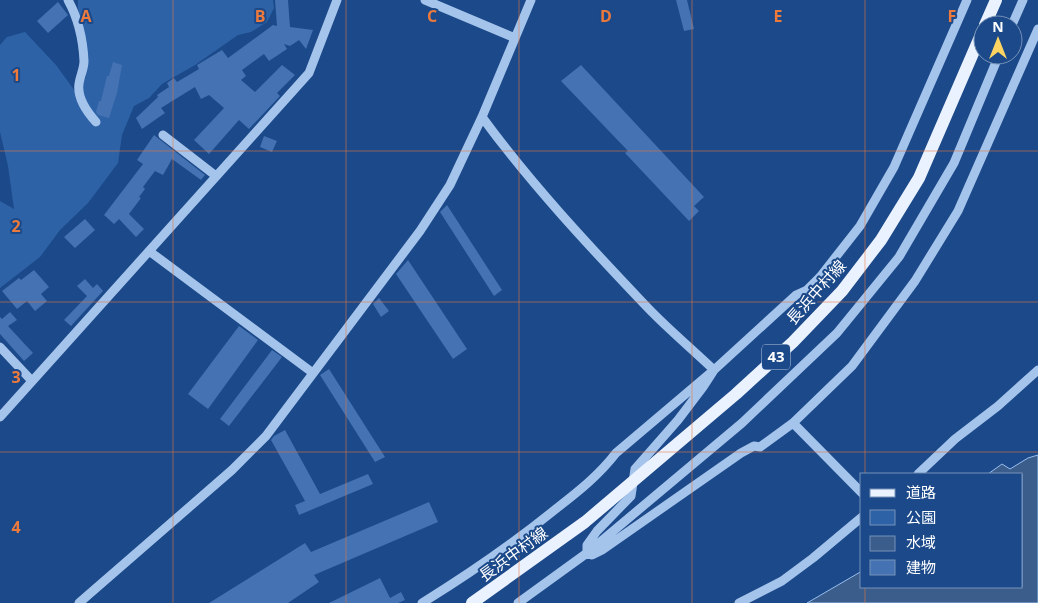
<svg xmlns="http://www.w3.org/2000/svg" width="1038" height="603" font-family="'Open Sans','Noto Sans JP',sans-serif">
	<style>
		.green { fill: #2e62a7 }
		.water { fill: #3b5d8c; stroke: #98beee }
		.building { fill: #4472b2 }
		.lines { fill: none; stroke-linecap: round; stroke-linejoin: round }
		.minor { stroke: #a5c4ec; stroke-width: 9 }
		.major { stroke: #ebf2ff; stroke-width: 12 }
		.grid { fill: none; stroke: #ed7a3d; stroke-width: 1; stroke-opacity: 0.55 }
		.labels { text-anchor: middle; stroke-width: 4; stroke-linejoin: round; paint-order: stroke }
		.shield { fill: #1b4989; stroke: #bbc8dc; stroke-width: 1 }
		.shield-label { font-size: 15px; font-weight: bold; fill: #fff }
		.street-label { font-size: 16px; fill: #fff; stroke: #1b4989 }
		.grid-label { font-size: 16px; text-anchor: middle; font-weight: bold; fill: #ed7a3d; stroke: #1b4989; stroke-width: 4; stroke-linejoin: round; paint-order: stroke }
	</style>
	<rect width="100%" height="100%" fill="#1b4989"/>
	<path class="green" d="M78 0H273L274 8 267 22 251 32 238 35 195 65 162 84 149 98 134 106 122 135 118 163 88 203 60 230 40 257 0 288V201L14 209 8 166 0 132V45L7 37 25 32 56 65 77 94 86 77 87 58 84 36 78 9Z"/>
	<path class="water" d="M1038 455V603H807L862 571V587H1022V474H988L1002 464 1010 469 1028 458Z"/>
	<path class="building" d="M275 0H288L290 27 313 30 306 49 299 40 290 46 284 44 287 49 269 61 264 54 242 70 246 76 241 80 255 92 282 65 295 75 277 93 280 96 249 129 239 120 209 154 194 140 224 108 209 95 201 99 195 87 161 108 165 113 142 129 136 118 158 97 157 95 169 87 167 83 174 78 177 82 199 69 197 65 222 50 228 58 273 25 277 26Z
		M676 0H687L694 29 684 31Z
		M58 2 68 15 48 33 37 21Z
		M113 62 122 65 117 93 109 118 98 115 96 112 99 101H101L107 76H109Z
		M581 65 704 197 694 206 699 211 689 221 625 153 628 151 561 81Z
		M154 135 205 175 201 180 172 159 163 175 155 171 143 187 145 189 139 197 141 198 129 214 144 229 136 237 119 219 114 224 104 215 143 164 137 160Z
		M264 136 277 141 272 152 260 147Z
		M447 205 502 290 494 296 440 212Z
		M85 219 95 230 75 248 64 237Z
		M408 260 467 349 453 359 396 274Z
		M34 270 49 287 41 294 47 301 35 311 27 301 17 309 2 291 19 278 21 280Z
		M85 279 93 288 97 284 103 291 71 326 64 320 87 296 77 286Z
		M379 298 389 311 381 317 373 304Z
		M10 312 17 320 8 326 33 353 24 361 0 334V317L2 319Z
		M239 326 258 340 208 409 188 394Z
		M272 350 282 357 229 426 220 419Z
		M329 369 385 457 375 462 320 375Z
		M285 430 320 494 368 474 373 484 299 515 295 505 305 501 271 440 274 436Z
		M429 502 438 522 314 575 319 582 288 603H209L305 543 311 552Z
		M380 578 390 598 401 592 405 600 398 603H329Z"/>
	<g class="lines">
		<path class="minor" d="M68 0C78 18 83 40 84 61 84 69 80 76 79 84 77 98 87 112 96 122
			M425 0 515 38
			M1012 25 1023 0
			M482 117C531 184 589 246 647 307 668 329 692 349 714 370L703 387 678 420 635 469 631 496 597 531 587 545V553L592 555 602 550 741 453 754 446 760 447 793 423 852 366 915 281 958 211 1038 29
			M163 135 216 176
			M149 251 313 373
			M0 347 32 381
			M0 417 309 73 337 0
			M793 423 862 493
			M918 474 955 439 998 406 1038 370
			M79 603 232 470 266 436 420 231 450 185 482 117 531 0
			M422 603C469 574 514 543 557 508 579 491 599 475 616 453L714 370 796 295 807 290 820 277 860 226 894 167 967 0
			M518 603 587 553 742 423 837 333 899 257 954 163 999 55
			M739 603 782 581 813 558 862 517"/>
		<path class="major" d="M985 25 996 0
			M472 603 585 522 736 394 793 342 842 291 881 240 919 178 983 30"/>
	</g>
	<path class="grid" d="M173 0V603M346 0V603M519 0V603M692 0V603M865 0V474M0 151H1038M0 302H1038M0 452H1038M865 587V603"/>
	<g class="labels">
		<rect class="shield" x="762" y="344.5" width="28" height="25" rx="4"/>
		<g class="shield-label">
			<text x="776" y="362">43</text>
		</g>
		<g class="street-label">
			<text transform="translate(816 292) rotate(-48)" y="6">長浜中村線</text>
			<text transform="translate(513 554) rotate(-36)" y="6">長浜中村線</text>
		</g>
	</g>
	<g class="grid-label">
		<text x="86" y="22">A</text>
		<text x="260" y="22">B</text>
		<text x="432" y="22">C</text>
		<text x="606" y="22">D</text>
		<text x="778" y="22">E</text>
		<text x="952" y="22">F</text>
		<text x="16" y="81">1</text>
		<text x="16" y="232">2</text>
		<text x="16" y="383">3</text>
		<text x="16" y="533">4</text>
	</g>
	<rect x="860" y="473" width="162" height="115" fill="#1b4989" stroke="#7692b8"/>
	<rect x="870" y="489" width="25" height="8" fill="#ebf2ff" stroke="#7692b8"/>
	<text x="906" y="498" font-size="15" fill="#ffffff">道路</text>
	<rect x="870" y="510" width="25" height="15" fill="#2e62a7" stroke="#7692b8"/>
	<text x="906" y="523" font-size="15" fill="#ffffff">公園</text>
	<rect x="870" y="536" width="25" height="15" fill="#3b5d8c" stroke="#7692b8"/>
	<text x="906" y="548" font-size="15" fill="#ffffff">水域</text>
	<rect x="870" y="560" width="25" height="15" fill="#4472b2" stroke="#7692b8"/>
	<text x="906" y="573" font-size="15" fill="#ffffff">建物</text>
	<g transform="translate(998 40)"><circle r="24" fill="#1b4989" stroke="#7692b8"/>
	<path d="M0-4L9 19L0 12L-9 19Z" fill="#fdd462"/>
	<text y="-8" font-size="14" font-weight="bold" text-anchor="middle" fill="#ffffff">N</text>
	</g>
</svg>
